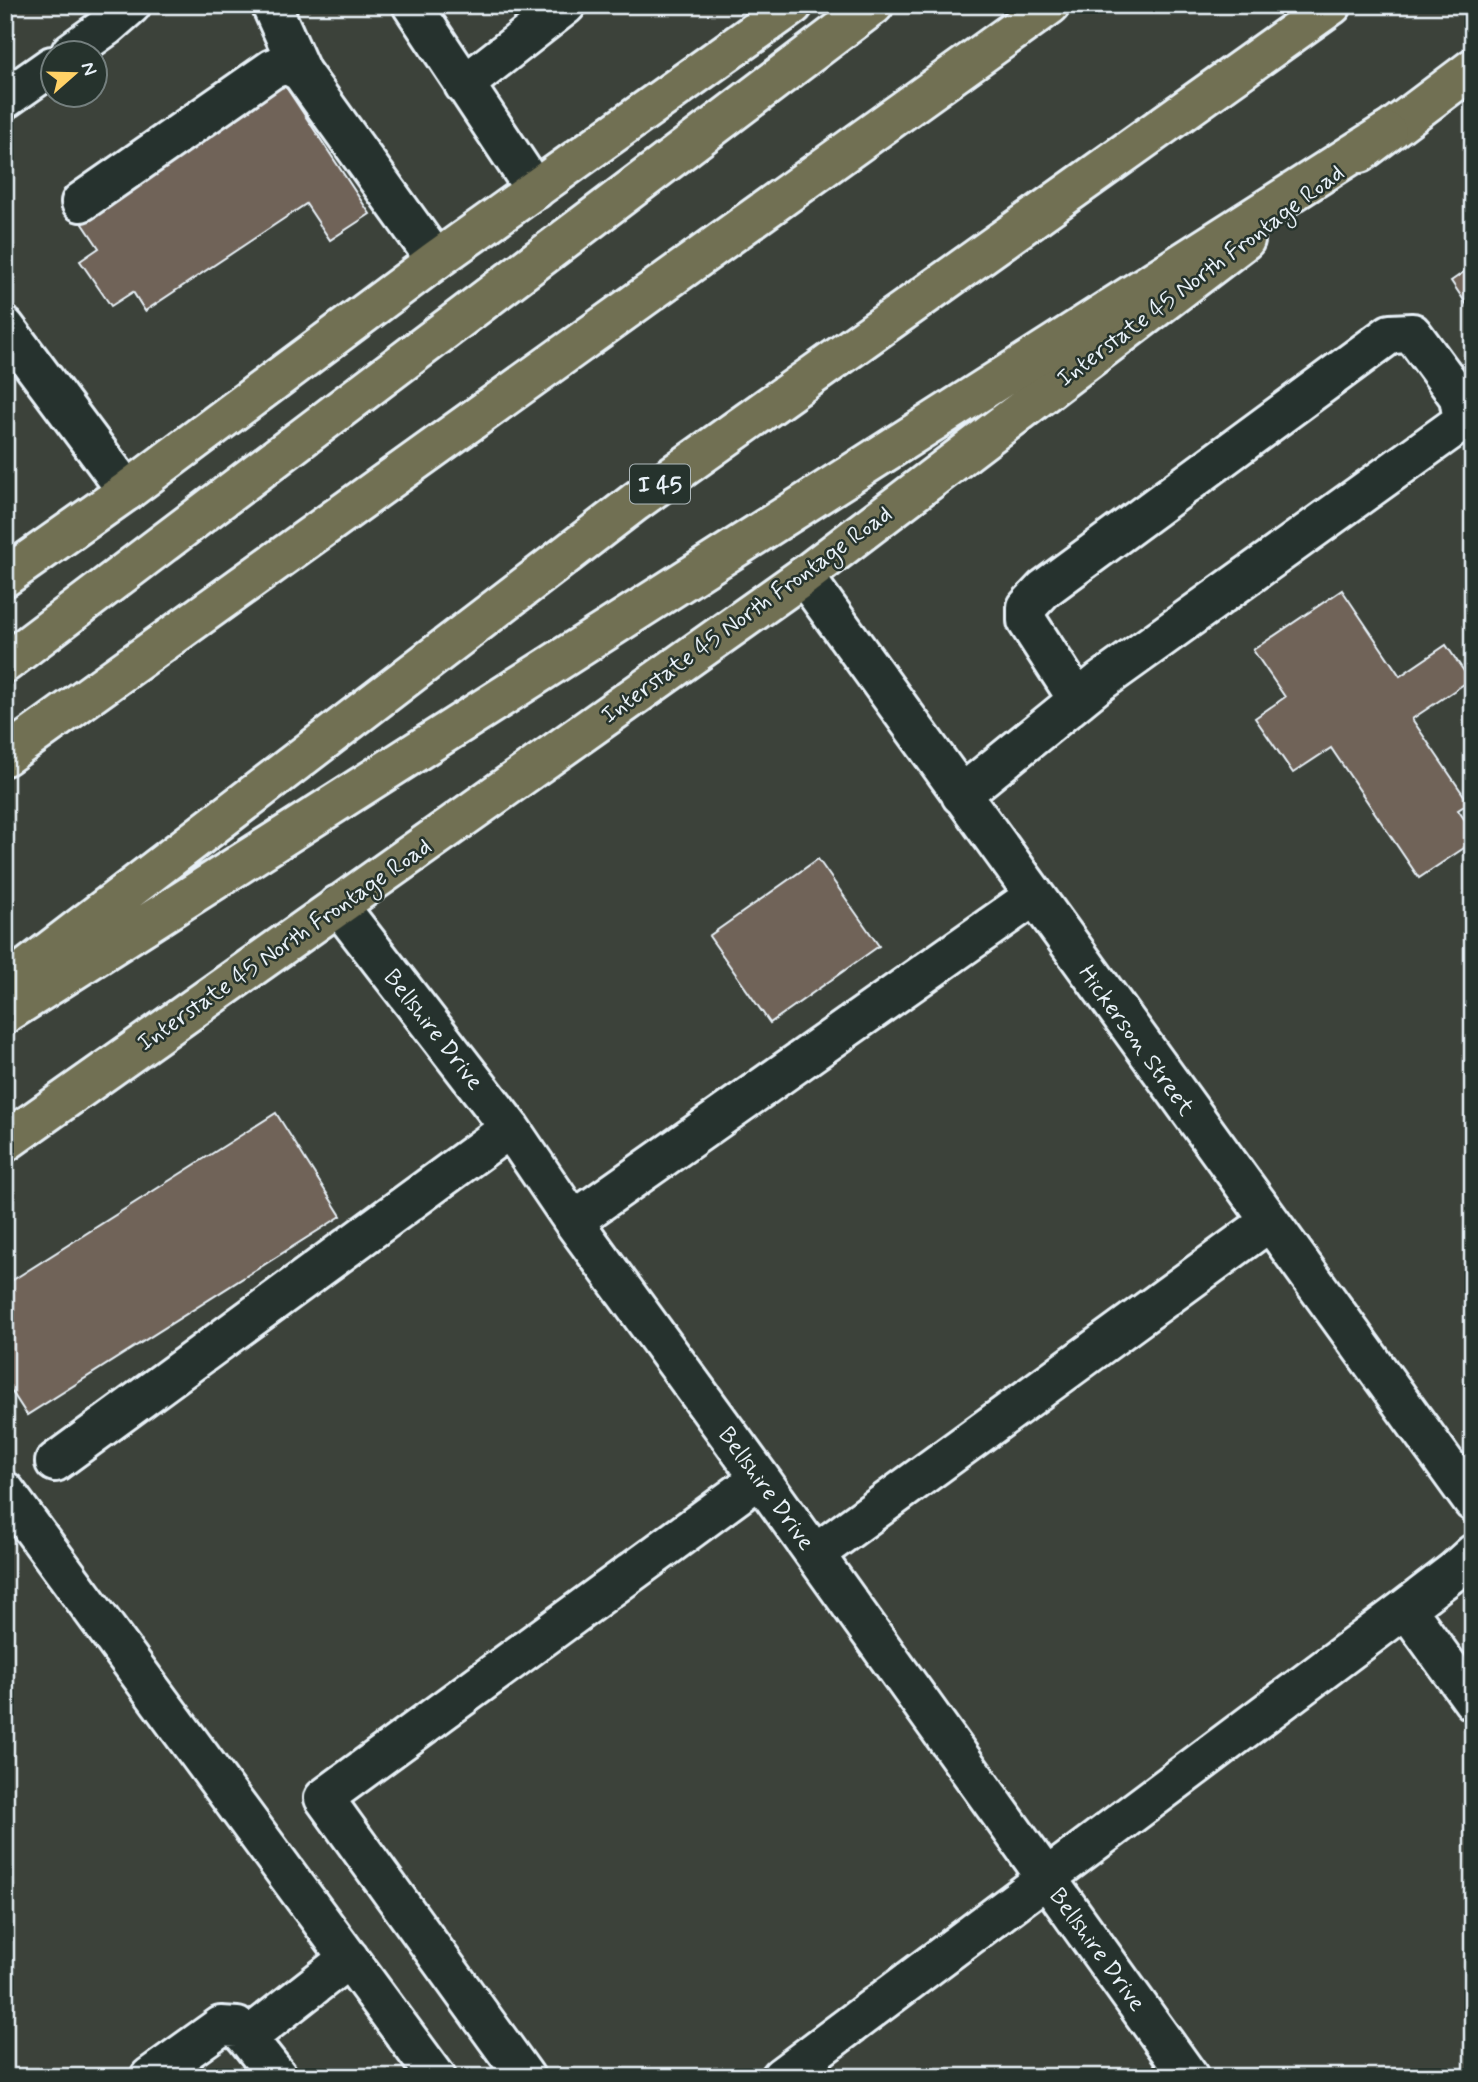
<svg xmlns="http://www.w3.org/2000/svg" width="1478" height="2082" font-family="Mynerve,sans-serif">
	<style>
		.building { fill: #6f6459; stroke: #e8f1f8; stroke-width: 2 }
		.lines { fill: none; stroke-linecap: round; stroke-linejoin: round }
		.minor-casing { stroke: #e8f1f8; stroke-width: 44 }
		.major-casing { stroke: #e8f1f8; stroke-width: 44 }
		.highway-casing { stroke: #e8f1f8; stroke-width: 44 }
		.minor { stroke: #26332d; stroke-width: 38 }
		.major { stroke: #716f52; stroke-width: 38 }
		.highway { stroke: #716f52; stroke-width: 38 }
		.labels { text-anchor: middle; stroke-width: 5; stroke-linejoin: round; paint-order: stroke }
		.shield { fill: #26332d; stroke: #aeb8bb; stroke-width: 2 }
		.shield-label { font-size: 23px; font-weight: bold; fill: #e8f1f8 }
		.street-label { font-size: 24px; fill: #e8f1f8; stroke: #26332d }
	</style>
	<rect width="100%" height="100%" fill="#3c423a"/>
	<filter id="ink" filterUnits="userSpaceOnUse"><feTurbulence type="fractalNoise" baseFrequency=".0143" numOctaves="2"/><feDisplacementMap in="SourceGraphic" scale="14" xChannelSelector="R" yChannelSelector="G"/><feConvolveMatrix kernelMatrix="1 2 1 2 8 2 1 2 1" color-interpolation-filters="sRGB"/></filter>
	<g filter="url(#ink)">
		<path class="building" d="M5 5H21L5 16Z
			M284 84 370 214 330 240 306 204 145 311 133 292 111 306 80 261 99 248 81 221Z
			M1473 266V314L1451 281Z
			M1342 590 1400 676 1446 645 1470 680 1412 719 1469 803 1458 810 1473 832V842L1419 878 1331 748 1293 773 1255 718 1285 697 1253 650Z
			M818 859 879 946 770 1023 709 936Z
			M276 1113 341 1216 27 1415 5 1381V1285Z"/>
		<g class="lines">
			<defs>
				<path id="minor" d="M271 5 301 72
					M412 5 535 190
					M71 52 107 26 131 5
					M464 85 566 5
					M5 99 52 66
					M81 202 272 69 286 64 301 72 436 260
					M5 327 127 491
					M804 576 1473 1502
					M961 795 1100 682 1463 421 1459 397 1412 333 1390 334 1044 589 1027 607V621L1078 700
					M338 905 510 1128 573 1221 760 1478 1189 2077
					M573 1221 1034 896
					M55 1462 510 1128
					M5 1491 436 2077
					M815 1554 1269 1222
					M1406 1608 1473 1701
					M247 2038 278 2077
					M150 2077 221 2026 237 2027 247 2038 349 1958
					M525 2077 324 1798 760 1478
					M781 2077 1406 1608 1453 1572 1473 1554"/>
				<path id="major" d="M1360 153 1473 68
					M5 577 127 491 436 260 793 5
					M5 1142 804 576 1245 240"/>
				<path id="highway" d="M5 663 874 5
					M5 756 1050 5
					M5 985 635 502 1332 5
					M5 1014 1387 132"/>
			</defs>
			<use href="#minor" class="minor-casing"/>
			<use href="#major" class="major-casing"/>
			<use href="#highway" class="highway-casing"/>
			<use href="#minor" class="minor"/>
			<use href="#major" class="major"/>
			<use href="#highway" class="highway"/>
		</g>
	</g>
	<g class="labels">
		<rect class="shield" x="630" y="464.5" width="60" height="39" rx="5"/>
		<g class="shield-label">
			<text x="660" y="492">I 45</text>
		</g>
		<g class="street-label">
			<text transform="translate(1200 275) rotate(-37)" y="8">Interstate 45 North Frontage Road</text>
			<text transform="translate(746 614) rotate(-36)" y="8">Interstate 45 North Frontage Road</text>
			<text transform="translate(284 944) rotate(-35)" y="8">Interstate 45 North Frontage Road</text>
			<text transform="translate(434 1029) rotate(52)" y="8">Bellshire Drive</text>
			<text transform="translate(1137 1040) rotate(54)" y="8">Hickerson Street</text>
			<text transform="translate(767 1488) rotate(54)" y="8">Bellshire Drive</text>
			<text transform="translate(1098 1949) rotate(54)" y="8">Bellshire Drive</text>
		</g>
	</g>
	<rect width="1478" height="2082" fill="none" stroke="#26332d" stroke-width="28"/>
	<rect x="14" y="14" width="1450" height="2054" fill="none" stroke="#e8f1f8" stroke-width="2.5" filter="url(#ink)"/>
	<g transform="translate(74 74) rotate(70)"><circle r="33" fill="#26332d" stroke="#747f7e" stroke-width="2"/>
	<path d="M0-5L12 26L0 18L-12 26Z" fill="#ffd166"/>
	<text y="-10" font-size="19" font-weight="bold" text-anchor="middle" fill="#e8f1f8">N</text>
	</g>
</svg>
